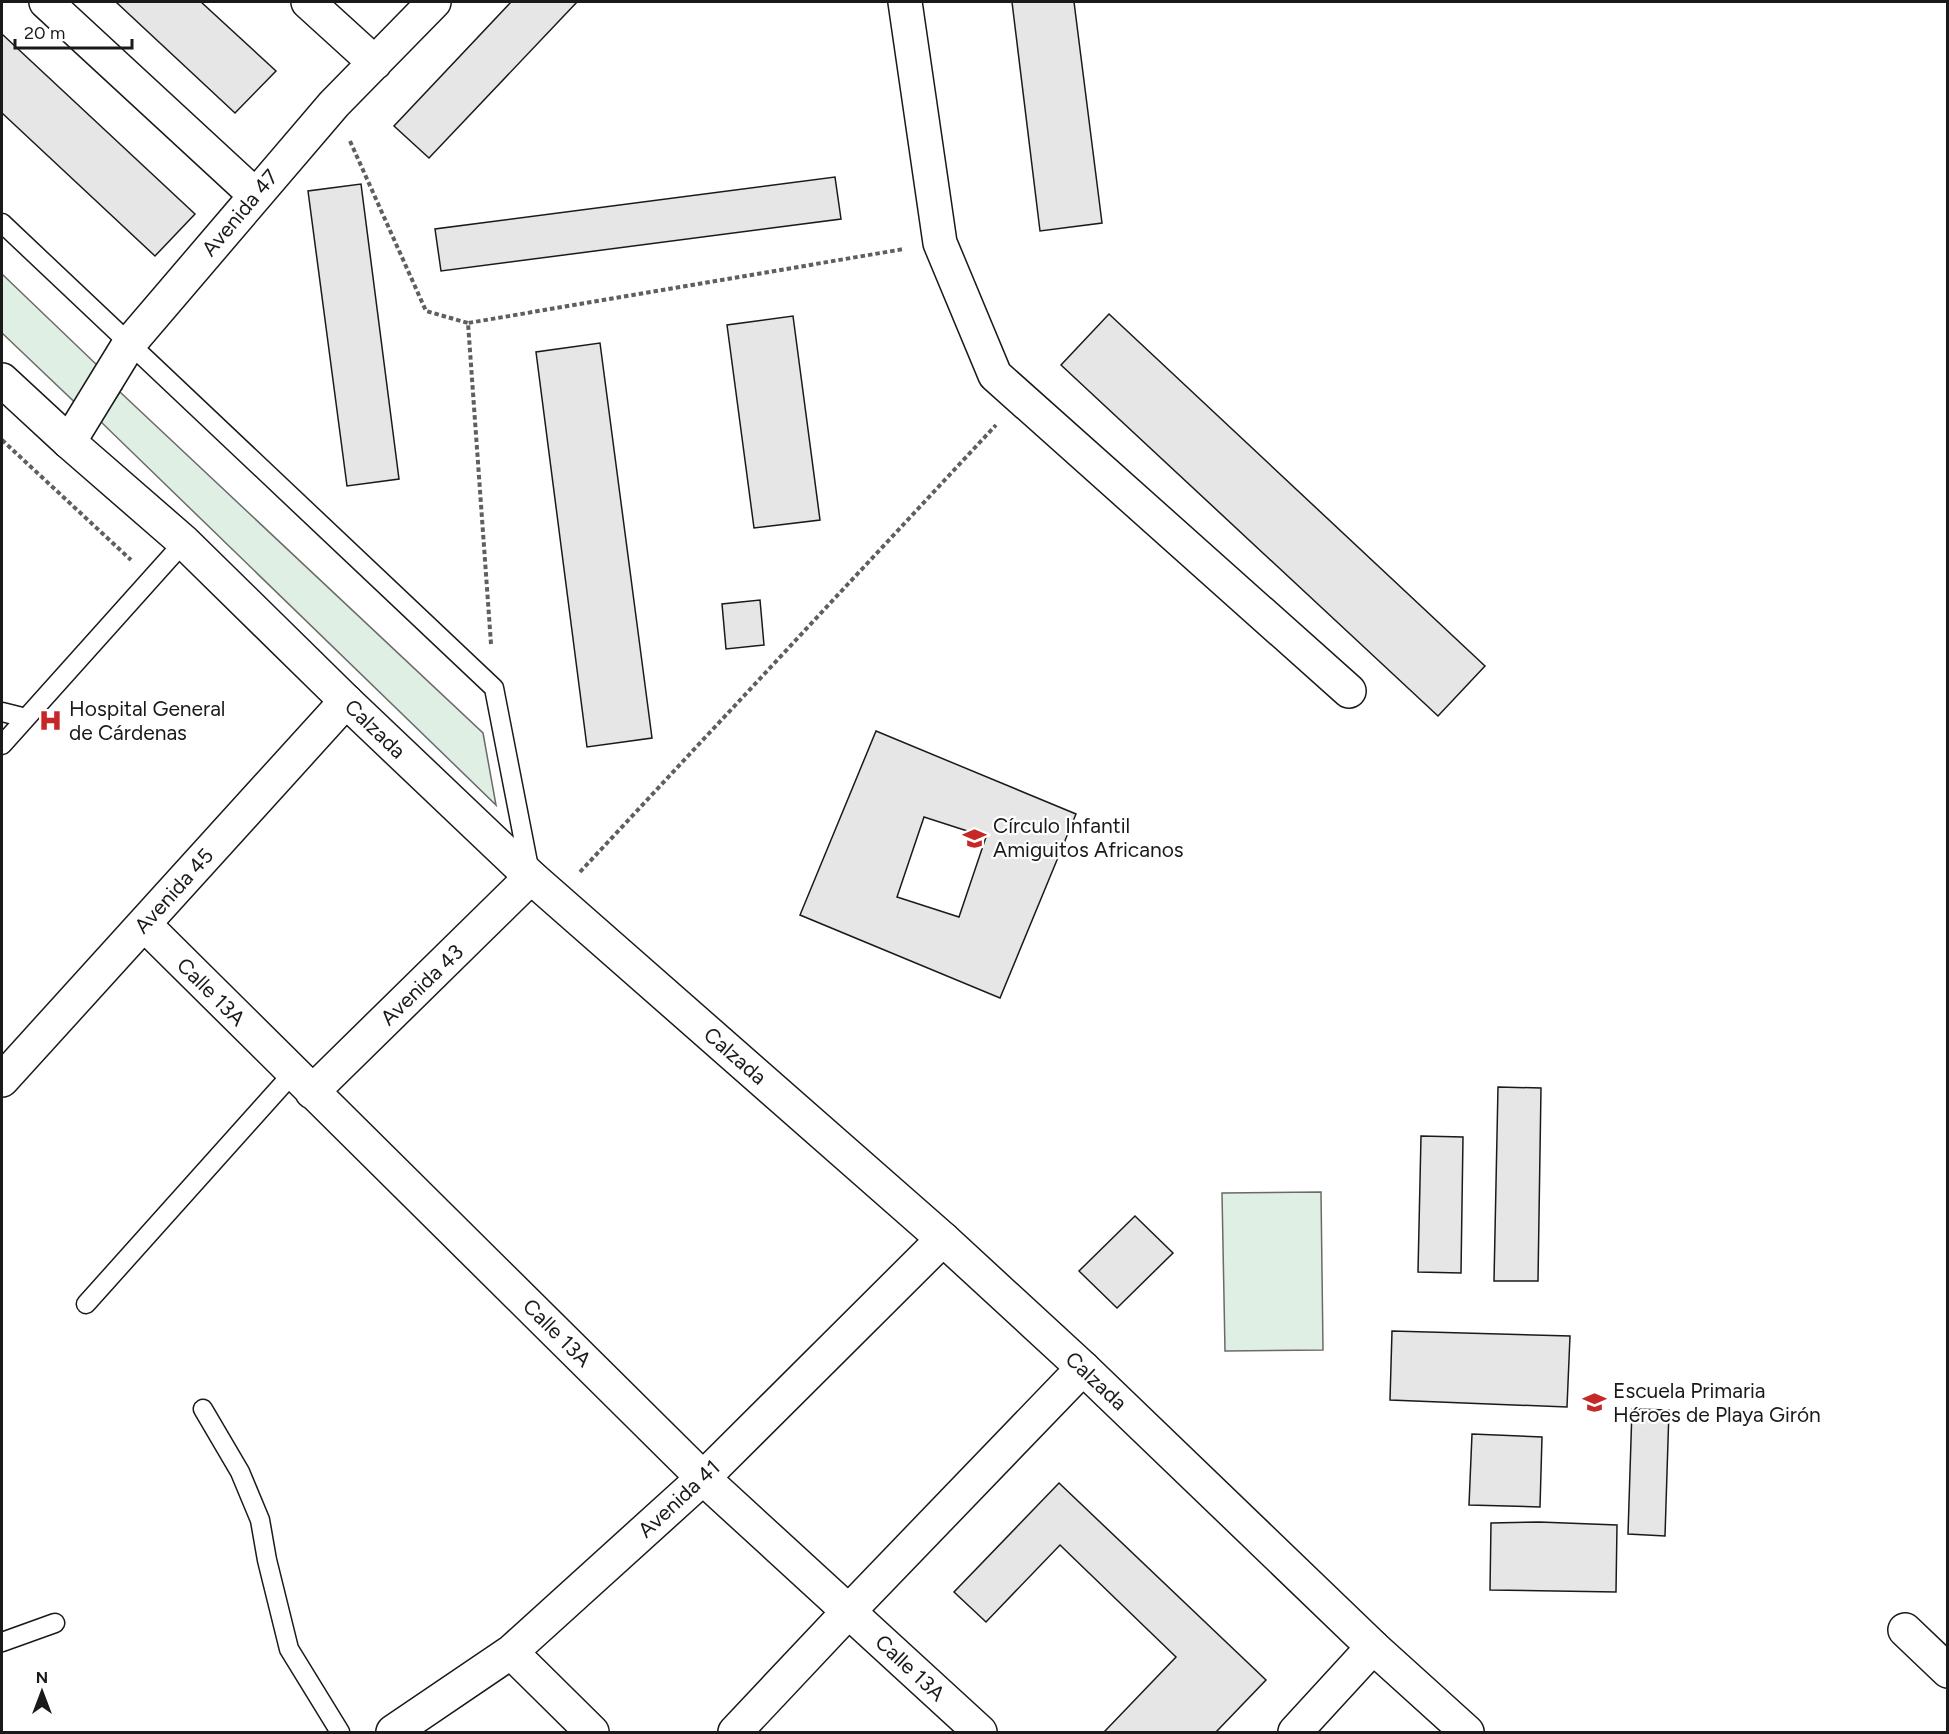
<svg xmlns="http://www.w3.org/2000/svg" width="1949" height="1734" font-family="Figtree,sans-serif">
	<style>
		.green { fill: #e0efe3; stroke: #6a6a6a; stroke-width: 1.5 }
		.building { fill: #e6e6e6; stroke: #1a1a1a; stroke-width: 1.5; fill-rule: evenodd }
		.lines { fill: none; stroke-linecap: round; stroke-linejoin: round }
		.service-casing { stroke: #1a1a1a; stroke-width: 21 }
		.minor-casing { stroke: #1a1a1a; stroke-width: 36 }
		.primary-casing { stroke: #1a1a1a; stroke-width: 36 }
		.path { stroke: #5f5f5f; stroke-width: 4; stroke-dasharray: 4.5 3; stroke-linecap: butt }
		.service { stroke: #fff; stroke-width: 18 }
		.minor { stroke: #fff; stroke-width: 33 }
		.primary { stroke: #fff; stroke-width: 33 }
		.labels { text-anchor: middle; stroke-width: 4.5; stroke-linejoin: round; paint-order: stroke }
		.street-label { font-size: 21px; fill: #1a1a1a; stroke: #fff }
		.poi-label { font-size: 21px; fill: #1a1a1a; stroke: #fff; text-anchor: start }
	</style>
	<rect width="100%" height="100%" fill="#fff"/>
	<path class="green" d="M2 274 122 389 84 411 2 333Z
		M120 392 483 733 496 805 100 421Z
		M1321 1192 1323 1350 1225 1351 1222 1193Z"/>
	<path class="building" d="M116 2H201L276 71 235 113Z
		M511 2H577L429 158 394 126Z
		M1012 2H1074L1102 223 1040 231Z
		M2 34 195 214 155 256 2 113Z
		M835 177 841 219 441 271 435 229Z
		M361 184 399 479 347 486 308 191Z
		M1109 314 1485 666 1438 716 1061 365Z
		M793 316 820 520 754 528 727 325Z
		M600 343 652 738 587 747 536 352Z
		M760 600 764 645 726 649 722 604Z
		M876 731 1076 814 1000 998 800 915ZM924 817 986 837 959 917 897 897Z
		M1498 1087 1541 1088 1538 1281H1494Z
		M1421 1136 1463 1137 1461 1273 1418 1272Z
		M1135 1216 1173 1253 1117 1308 1079 1271Z
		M1392 1331 1570 1336 1567 1407 1390 1400Z
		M1632 1409 1669 1410 1665 1536 1628 1534Z
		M1472 1434 1542 1437 1540 1507 1469 1505Z
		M1059 1483 1266 1680 1216 1732H1107L1105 1731 1176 1657 1060 1545 986 1622 954 1592Z
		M1539 1522 1617 1525 1616 1592 1490 1590 1491 1523Z"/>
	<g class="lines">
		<defs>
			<path id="service" d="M2 223 494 688 530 873
				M2 712 26 718
				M2 745 184 542
				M86 1304 293 1073
				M203 1409 240 1472 260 1520 267 1560 289 1649 340 1732
				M2 1642 55 1623"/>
			<path id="minor" d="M46 2 255 195
				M308 2 375 63
				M905 2 940 243 995 375 1349 691
				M69 442 129 344 334 104 434 2
				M144 924 703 1478 980 1732
				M2 1080 346 701
				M312 1092 531 877
				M1905 1630 1948 1671
				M511 1652 592 1732
				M393 1732 511 1652 703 1478 943 1239
				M735 1732 849 1611 1083 1368
				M1295 1732 1373 1647"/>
			<path id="primary" d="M2 380 69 442 184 542 346 701 531 877 943 1239 1083 1368 1373 1647 1467 1732"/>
		</defs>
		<use href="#service" class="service-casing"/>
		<use href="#minor" class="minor-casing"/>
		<use href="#primary" class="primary-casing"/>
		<path class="path" d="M350 141 426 311 468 323
			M2 440 131 560
			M491 644 468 323 904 249
			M580 872 996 425"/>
		<use href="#service" class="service"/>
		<use href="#minor" class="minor"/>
		<use href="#primary" class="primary"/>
	</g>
	<defs>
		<symbol id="hospital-bare" viewBox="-9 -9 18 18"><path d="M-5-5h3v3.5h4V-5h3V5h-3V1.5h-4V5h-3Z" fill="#c62828" stroke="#fff" stroke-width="2.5" paint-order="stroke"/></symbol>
		<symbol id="school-bare" viewBox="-9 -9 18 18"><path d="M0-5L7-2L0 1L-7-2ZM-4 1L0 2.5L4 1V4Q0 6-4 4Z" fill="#c62828" stroke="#fff" stroke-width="2.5" paint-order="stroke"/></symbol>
	</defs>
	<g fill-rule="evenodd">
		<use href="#hospital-bare" x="34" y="704" width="33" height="33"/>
		<use href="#school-bare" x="958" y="822" width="33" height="33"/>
		<use href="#school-bare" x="1578" y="1386" width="33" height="33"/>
	</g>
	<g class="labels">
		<g class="street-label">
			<text transform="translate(240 213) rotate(-50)" y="7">Avenida 47</text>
			<text transform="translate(375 729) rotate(44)" y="7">Calzada</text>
			<text transform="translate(174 891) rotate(-48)" y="7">Avenida 45</text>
			<text transform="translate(422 985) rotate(-44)" y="7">Avenida 43</text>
			<text transform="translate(211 992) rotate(45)" y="7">Calle 13A</text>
			<text transform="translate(735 1056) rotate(41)" y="7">Calzada</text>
			<text transform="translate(557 1333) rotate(45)" y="7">Calle 13A</text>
			<text transform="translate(1096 1381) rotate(43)" y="7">Calzada</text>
			<text transform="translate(679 1499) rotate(-43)" y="7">Avenida 41</text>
			<text transform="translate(910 1668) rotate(43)" y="7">Calle 13A</text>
		</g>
		<g class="poi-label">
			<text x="69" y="716">Hospital General<tspan x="69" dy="24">de Cárdenas</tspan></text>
			<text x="993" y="833">Círculo Infantil<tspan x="993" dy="24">Amiguitos Africanos</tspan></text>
			<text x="1613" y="1398">Escuela Primaria<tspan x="1613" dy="24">Héroes de Playa Girón</tspan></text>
		</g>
	</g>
	<rect width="1949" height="1734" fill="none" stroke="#1a1a1a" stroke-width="6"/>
	<g transform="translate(42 1692)" stroke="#ffffff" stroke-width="4.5" paint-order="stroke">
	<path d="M0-4.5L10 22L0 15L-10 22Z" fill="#1a1a1a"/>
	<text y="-9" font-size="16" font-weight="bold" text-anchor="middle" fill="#1a1a1a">N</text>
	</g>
	<path d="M15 39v9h117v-9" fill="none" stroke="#1a1a1a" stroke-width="3"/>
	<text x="24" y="39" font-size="18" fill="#1a1a1a" stroke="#ffffff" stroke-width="4.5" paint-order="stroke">20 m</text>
</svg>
